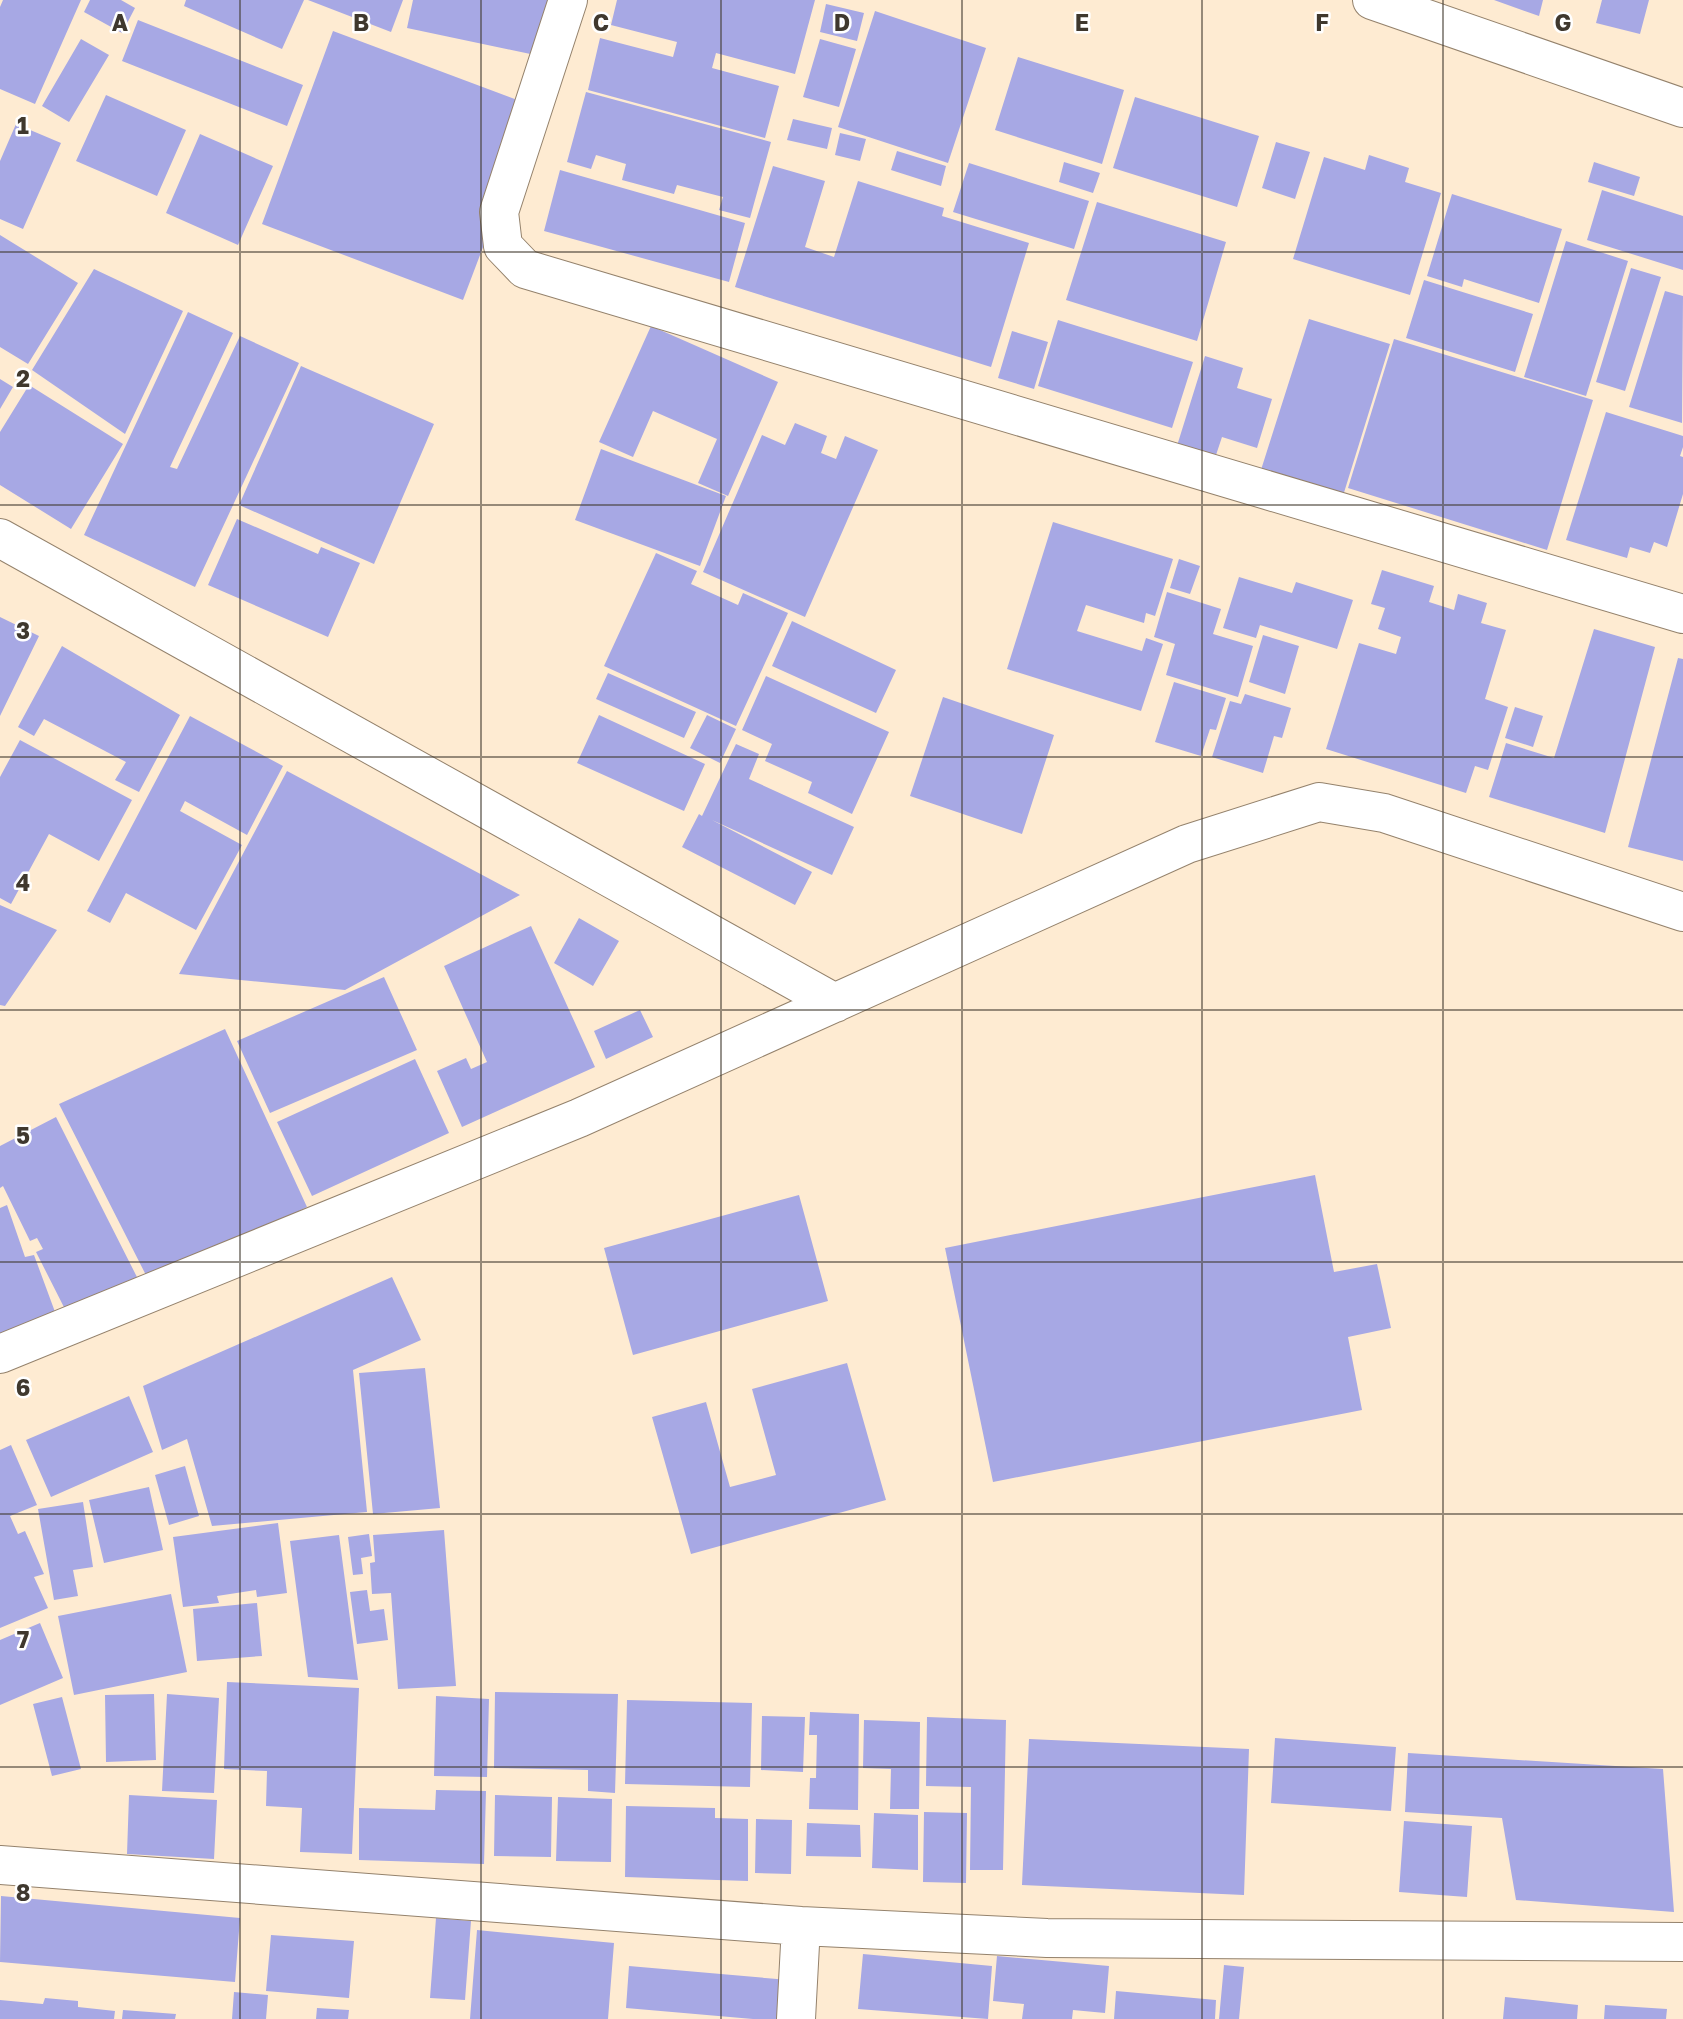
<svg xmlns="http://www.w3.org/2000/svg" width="1683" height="2019" font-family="'Golos Text',sans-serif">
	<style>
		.building { fill: #a7a8e4 }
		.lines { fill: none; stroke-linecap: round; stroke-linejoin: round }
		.minor-casing { stroke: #94826c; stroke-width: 40 }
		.minor { stroke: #fff; stroke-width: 38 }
		.grid { fill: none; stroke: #3f382e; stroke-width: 2; stroke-opacity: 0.55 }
		.grid-label { font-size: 23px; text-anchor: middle; font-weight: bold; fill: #3f382e; stroke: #fff; stroke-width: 5; stroke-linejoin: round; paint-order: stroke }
	</style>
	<rect width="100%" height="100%" fill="#feebd2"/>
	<path class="building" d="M3 0H81L35 104 0 89V7Z
		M90 0H121L135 8 122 33 84 12Z
		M186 0H304L282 49 184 6Z
		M308 0H403L391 32Z
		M413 0H573L554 59 407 28Z
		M617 0H815L795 74 716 53 712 68 779 86 765 138 588 90 600 38 673 57 677 42 611 25Z
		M1494 0H1543L1539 16Z
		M1602 0H1649L1640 34 1596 23Z
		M826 4 864 13 857 41 820 32Z
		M875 11 986 48 948 163 838 127Z
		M138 20 303 85 287 126 122 61Z
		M333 31 536 107 463 300 262 224Z
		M81 39 109 55 69 122 42 106Z
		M820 39 856 49 839 107 803 97Z
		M1018 57 1124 90 1102 164 995 130Z
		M586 92 771 142 750 218 719 210 723 197 677 185 674 194 622 180 626 164 596 155 591 169 567 162Z
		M106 95 186 130 157 196 76 161Z
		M1135 97 1259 136 1237 207 1113 168Z
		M793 119 832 128 827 149 787 140Z
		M16 124 61 143 23 229 0 219V161Z
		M840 133 866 139 860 161 835 155Z
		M200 134 273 166 238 245 166 213Z
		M1276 142 1310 152 1295 199 1262 188Z
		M897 151 946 166 941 186 891 170Z
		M1369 155 1409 168 1405 182 1441 193 1410 295 1293 259 1324 157 1365 170Z
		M1064 162 1100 173 1093 193 1059 182Z
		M1594 162 1640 177 1634 196 1588 182Z
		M969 163 1089 201 1074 249 953 212Z
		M773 166 825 181 805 247 834 257 858 181 944 208 942 216 1029 243 991 367 735 287Z
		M560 170 745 223 729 282 544 231Z
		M1602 190 1683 216V270L1587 240Z
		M1452 194 1562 229 1539 303 1464 279 1462 287 1427 276Z
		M1097 202 1226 242 1197 341 1066 300Z
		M0 235 78 283 28 364 0 347Z
		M1566 241 1628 261 1586 396 1524 377Z
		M1631 268 1661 277 1625 391 1596 382Z
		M94 269 183 311 125 434 32 370Z
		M1424 280 1533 314 1515 372 1406 338Z
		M1665 291 1683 296 1682 423 1629 407Z
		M188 312 233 333 170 467 177 469 240 336 299 363 195 587 84 535Z
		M1309 319 1390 344 1342 499 1260 473Z
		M1058 320 1193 362 1172 428 1038 386Z
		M651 326 778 382 728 496 698 483 717 439 653 411 633 457 599 442Z
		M1012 331 1048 342 1034 389 998 378Z
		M1394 339 1593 400 1547 550 1348 488Z
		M1205 356 1243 368 1237 388 1272 399 1257 448 1222 437 1214 461 1176 449Z
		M301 366 434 424 374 564 239 505Z
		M0 379 13 387 0 409Z
		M29 385 123 444 71 529 0 485V432Z
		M1606 412 1683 436V447L1680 456 1683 457V494L1667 547 1654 542 1650 553 1630 547 1627 558 1566 540Z
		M795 423 827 436 821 453 836 459 845 436 878 450 805 617 703 572 762 435 785 445Z
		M601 449 726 496 700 566 575 520Z
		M237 519 318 554 321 547 360 563 328 637 208 585Z
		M1053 522 1173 559 1155 616 1146 613 1144 623 1086 605 1077 631 1142 651 1146 638 1163 644 1141 711 1007 669Z
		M656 553 697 571 691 584 738 605 743 593 788 613 736 726 604 666Z
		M1179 559 1200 566 1190 594 1170 588Z
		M1382 570 1434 586 1429 602 1454 610 1458 594 1487 603 1481 623 1506 630 1485 699 1508 707 1488 770 1475 766 1466 793 1326 749 1359 643 1396 654 1401 637 1378 629 1385 608 1371 604Z
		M1239 577 1292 593 1296 582 1353 600 1337 649 1260 625 1256 638 1223 628Z
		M1167 592 1221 609 1213 634 1253 646 1238 697 1166 675 1175 644 1154 637Z
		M0 617 39 636 0 716Z
		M792 621 896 670 876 713 772 666Z
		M1594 629 1655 647 1605 833 1489 797 1506 743 1554 758Z
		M1263 635 1299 646 1285 694 1249 682Z
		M62 646 180 715 139 792 115 780 126 762 44 719 34 736 18 727Z
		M1678 658 1683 659V861L1628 847Z
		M608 673 696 712 684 738 596 699Z
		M766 676 889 732 852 814 808 793 812 782 765 761 772 744 742 730Z
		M1174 682 1226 698 1216 730 1210 729 1201 756 1155 742Z
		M1245 694 1291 708 1282 738 1274 736 1263 773 1212 757 1230 701 1241 704Z
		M943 697 1054 735 1022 834 910 796Z
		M1515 707 1543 716 1533 747 1505 738Z
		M599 715 705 764 684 811 577 763Z
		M707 715 736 729 720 763 690 748Z
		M190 716 283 766 247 835 185 801 180 811 242 845 196 930 126 893 110 923 87 911Z
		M20 740 132 800 99 861 49 834 11 904 0 898V777Z
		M736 744 759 754 749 779 854 827 832 875 712 820 812 872 795 905 682 847 699 814 702 816Z
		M287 771 520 895 345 990 179 974Z
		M0 905 57 930 5 1006 0 1005Z
		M579 918 619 941 593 986 554 963Z
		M531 926 595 1067 462 1127 437 1071 466 1058 471 1069 487 1062 444 966Z
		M384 977 417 1050 270 1113 237 1041Z
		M640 1010 653 1037 606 1059 594 1031Z
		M225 1029 307 1207 151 1285 59 1104Z
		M415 1059 449 1133 312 1196 277 1122Z
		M56 1117 141 1285 71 1321 36 1252 43 1249 37 1238 30 1241 3 1186 0 1188V1146Z
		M1315 1175 1334 1272 1377 1264 1391 1328 1348 1337 1362 1410 993 1482 945 1248Z
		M799 1195 828 1301 633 1355 604 1248Z
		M7 1205 25 1257 34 1255 58 1320 0 1340V1208Z
		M392 1277 421 1340 353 1370 367 1512 212 1526 187 1439 162 1450 143 1386Z
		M847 1363 886 1500 691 1554 652 1417 706 1402 730 1487 776 1475 752 1389Z
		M425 1368 440 1508 373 1514 359 1373Z
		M129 1396 153 1452 51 1497 26 1440Z
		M11 1445 37 1505 10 1516 18 1534 25 1531 44 1574 34 1577 48 1608 0 1628V1450Z
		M185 1466 199 1516 169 1525 155 1475Z
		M149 1487 163 1550 104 1563 89 1500Z
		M83 1502 93 1567 73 1570 78 1596 54 1600 38 1509Z
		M278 1523 287 1593 257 1597 256 1590 217 1596 219 1603 183 1607 173 1537Z
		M444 1530 456 1686 398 1689 391 1593 372 1594 370 1563 375 1562 373 1535Z
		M369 1534 372 1556 361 1558 363 1574 353 1575 348 1537Z
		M339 1535 358 1680 308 1677 290 1541Z
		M367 1590 370 1611 384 1609 388 1640 357 1644 350 1592Z
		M171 1594 187 1672 74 1695 58 1616Z
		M257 1603 262 1656 197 1661 193 1609Z
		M40 1623 63 1678 0 1705V1640Z
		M227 1682 359 1688 352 1854 300 1852 302 1808 266 1806 267 1771 224 1769Z
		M495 1692 618 1694 615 1793 588 1791V1770L494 1768Z
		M154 1694 156 1760 106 1762 105 1695Z
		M167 1694 219 1698 214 1793 162 1791Z
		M436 1696 489 1699 487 1777 434 1776Z
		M62 1697 81 1769 52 1776 33 1704Z
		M627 1700 752 1703 750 1787 625 1784Z
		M810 1712 859 1714 858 1810 809 1809 810 1778H816L817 1735H809Z
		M762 1716 805 1717 803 1772 761 1770Z
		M927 1717 1006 1720 1003 1870H970L971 1787 926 1786Z
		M864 1720 920 1722 919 1809H890L891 1769 863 1768Z
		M1275 1738 1396 1747 1391 1811 1271 1803Z
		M1029 1739 1249 1749 1244 1895 1022 1885Z
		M1408 1753 1663 1769 1674 1912 1516 1900 1502 1818 1405 1812Z
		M436 1790 486 1791 484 1864 359 1860V1808L435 1810Z
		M129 1795 217 1800 214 1859 127 1854Z
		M495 1795 552 1797 551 1857 494 1856Z
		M558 1797 612 1799 611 1862 556 1861Z
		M626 1806 715 1808V1818L748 1819V1881L625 1877Z
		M924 1812 967 1813 966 1883 923 1882Z
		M874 1813 918 1815V1870L872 1868Z
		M756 1819 792 1820 791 1874 755 1873Z
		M1404 1821 1472 1826 1467 1897 1399 1892Z
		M807 1823 860 1825 861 1857 806 1856Z
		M1 1896 240 1918 235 1982 0 1962Z
		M436 1918 471 1921 465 2000 430 1998Z
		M477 1930 614 1943 608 2019H470Z
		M271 1935 354 1941 349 1998 266 1991Z
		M863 1954 992 1966 988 2019 858 2009Z
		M997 1956 1109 1966 1105 2013 1073 2010 1072 2019H1022L1024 2004 993 2001Z
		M1224 1965 1244 1967 1239 2019H1219Z
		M629 1966 789 1980 786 2019H753L626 2008Z
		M1116 1991 1216 2000 1215 2019H1114Z
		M234 1992 268 1995 266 2019H232Z
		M1505 1997 1578 2005 1577 2019H1503Z
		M45 1998 78 2001V2007L115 2011 114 2019H0V2000L43 2004Z
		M1605 2005 1667 2009 1666 2019H1604Z
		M317 2008 349 2010 348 2019H316Z
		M123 2010 176 2014 175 2019H122Z"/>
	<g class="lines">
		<defs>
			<path id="minor" d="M568 0 499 212 503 246 525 269 1683 614
				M1372 0 1683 108
				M0 538 835 1003
				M0 1354 579 1118 1187 844 1319 802 1384 813 1683 912
				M0 1865 801 1926 1047 1938 1683 1942
				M796 2019 801 1926"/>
		</defs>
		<use href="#minor" class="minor-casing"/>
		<use href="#minor" class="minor"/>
	</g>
	<path class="grid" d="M240 0V2019M481 0V2019M721 0V2019M962 0V2019M1202 0V2019M1443 0V2019M0 252H1683M0 505H1683M0 757H1683M0 1010H1683M0 1262H1683M0 1514H1683M0 1767H1683"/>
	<g class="grid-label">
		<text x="120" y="31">A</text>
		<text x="361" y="31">B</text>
		<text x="601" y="31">C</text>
		<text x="842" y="31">D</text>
		<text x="1082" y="31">E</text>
		<text x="1322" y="31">F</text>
		<text x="1563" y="31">G</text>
		<text x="23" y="134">1</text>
		<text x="23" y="387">2</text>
		<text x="23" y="639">3</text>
		<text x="23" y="891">4</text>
		<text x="23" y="1144">5</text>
		<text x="23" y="1396">6</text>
		<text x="23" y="1648">7</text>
		<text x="23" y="1901">8</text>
	</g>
</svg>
